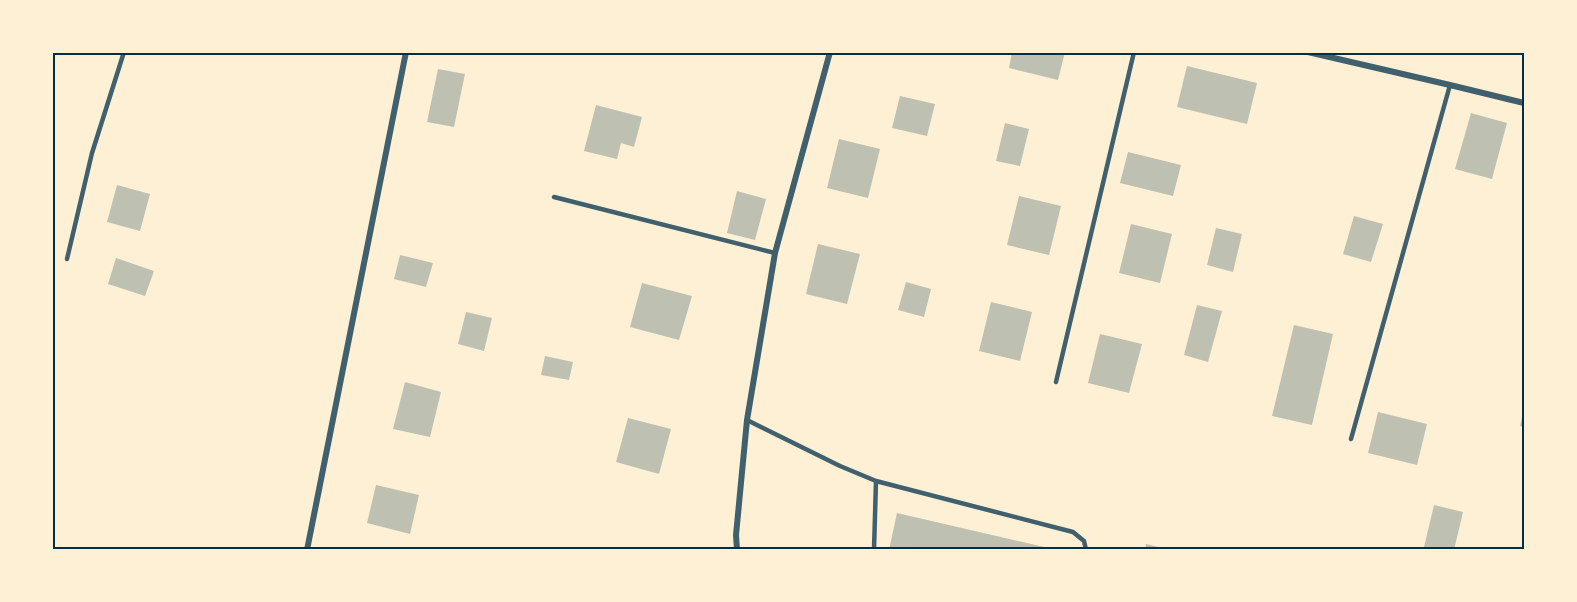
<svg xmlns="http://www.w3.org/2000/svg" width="1577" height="602" font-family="'Work Sans',sans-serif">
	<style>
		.building { fill: #bec0b2 }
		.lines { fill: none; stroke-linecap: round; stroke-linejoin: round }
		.service { stroke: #3f606c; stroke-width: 4.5 }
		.minor { stroke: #3f606c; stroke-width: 6 }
		.neatline { fill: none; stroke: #003049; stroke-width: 2 }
	</style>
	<rect width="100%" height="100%" fill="#fdf0d5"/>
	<path class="building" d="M1012 52H1065L1058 80 1009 68Z
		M1187 66 1257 83 1247 124 1177 107Z
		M438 69 465 74 454 127 427 122Z
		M900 96 935 104 927 136 892 128Z
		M596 105 642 117 634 147 621 143 617 159 584 151Z
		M1471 113 1507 123 1492 179 1455 169Z
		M1005 123 1029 129 1020 166 996 161Z
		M839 139 880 149 868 198 827 188Z
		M1128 152 1181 165 1173 196 1120 183Z
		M117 185 150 194 140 231 107 222Z
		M737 191 766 199 755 240 727 233Z
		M1019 196 1061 206 1049 255 1007 245Z
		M1354 216 1383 224 1371 262 1343 254Z
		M1131 224 1172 234 1160 283 1119 273Z
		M1216 228 1242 234 1233 272 1207 265Z
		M818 244 860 254 847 304 806 294Z
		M400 255 433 263 426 287 394 279Z
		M116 258 154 271 145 296 108 284Z
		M906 282 931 289 924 317 898 310Z
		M642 283 692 296 679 340 630 327Z
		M991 302 1032 312 1020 361 979 351Z
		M1197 305 1222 311 1208 362 1184 355Z
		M466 312 492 318 484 351 458 344Z
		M1294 325 1333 334 1312 425 1272 416Z
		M1100 334 1142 344 1129 393 1088 383Z
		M545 356 573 362 569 380 541 375Z
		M405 382 441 392 430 437 393 429Z
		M1524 409V427L1520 426Z
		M1378 412 1427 424 1417 465 1368 453Z
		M628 418 671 429 659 474 616 462Z
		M376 485 419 495 410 534 367 523Z
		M1434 505 1463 512 1454 550H1433L1424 547Z
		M897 513 1053 549V550H889Z
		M1146 544 1167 549V550H1145Z"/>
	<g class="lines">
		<path class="service" d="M554 197 775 253
			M67 259 92 153 124 52
			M1056 382 1134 52
			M747 420 840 466 876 481 1073 532 1084 541 1086 550
			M1351 439 1450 85
			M874 550 876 481"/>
		<path class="minor" d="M1308 52 1450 85 1524 103
			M307 550 406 52
			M737 550 736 535 747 420 775 253 830 52"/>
	</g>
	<rect width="1577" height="602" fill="none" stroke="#fdf0d5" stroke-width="108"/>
	<rect x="54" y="54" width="1469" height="494" class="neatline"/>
</svg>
